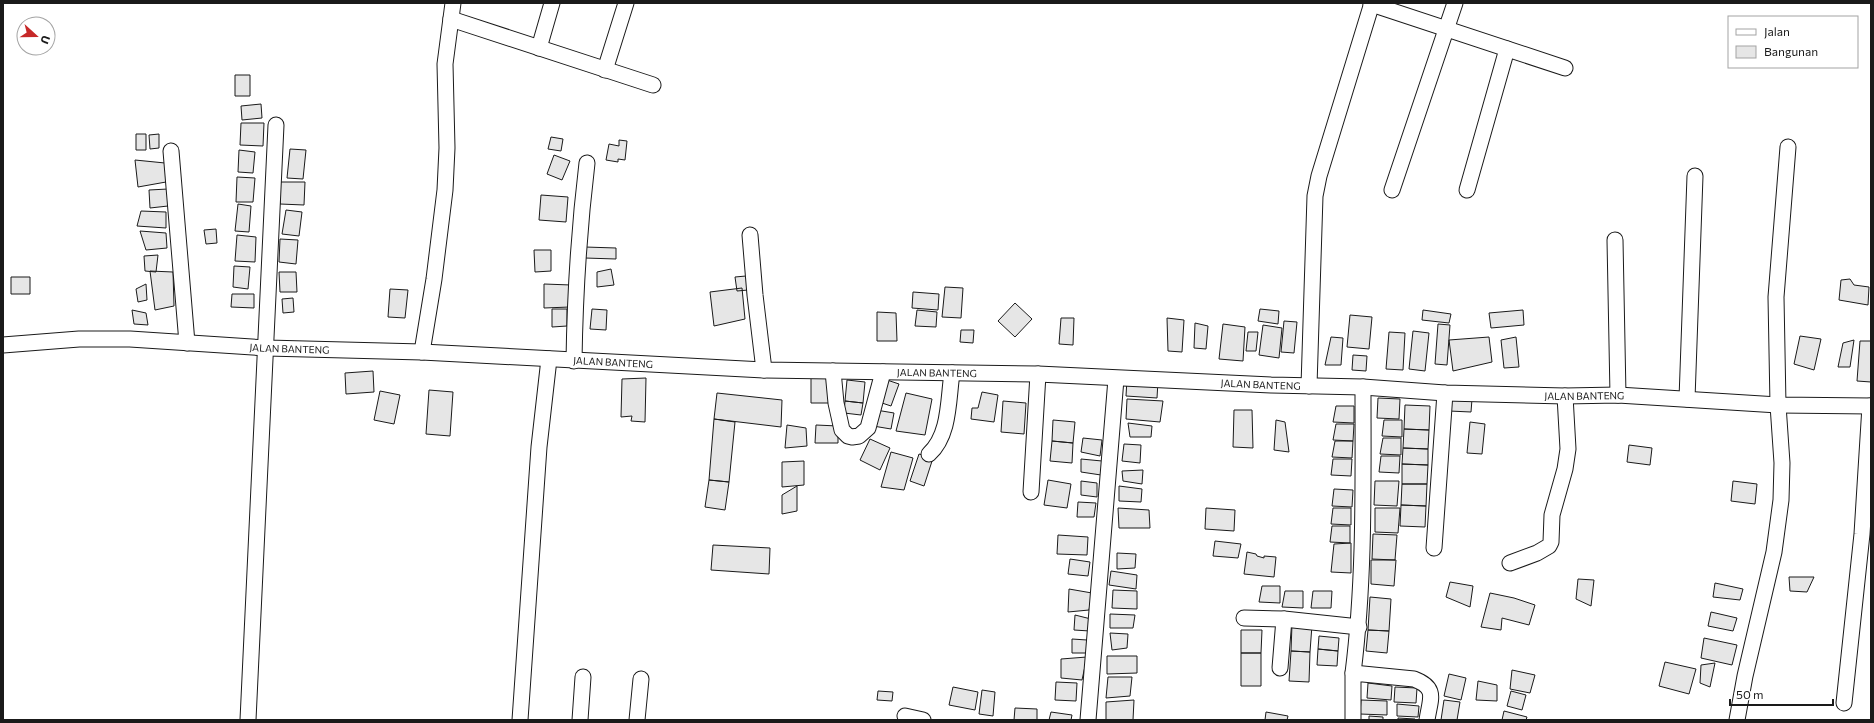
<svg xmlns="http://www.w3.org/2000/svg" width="1874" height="723" font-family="Commissioner,sans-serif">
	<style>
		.building { fill: #e6e6e6; stroke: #1a1a1a }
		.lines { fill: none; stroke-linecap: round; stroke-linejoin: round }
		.minor-casing { stroke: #1a1a1a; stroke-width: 17 }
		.minor { stroke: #fff; stroke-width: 15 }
		.labels { text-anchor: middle; stroke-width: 3; stroke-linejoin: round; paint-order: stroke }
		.street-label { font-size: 10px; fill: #1a1a1a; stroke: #fff }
	</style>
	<rect width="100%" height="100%" fill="#fff"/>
	<path class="building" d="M235 75H250V96H235Z
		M261 104 262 118 242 120 241 106Z
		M241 123H264L263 146 240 145Z
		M136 134H146V150H136Z
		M159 134V148L150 149 149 135Z
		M551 137 563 139 561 151 548 149Z
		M619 140 627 141 625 160 618 159V162L606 160 609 144 619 146Z
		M290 149 306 150 303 179 287 178Z
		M239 150 255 152 253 173 238 172Z
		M554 155 570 161 562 180 547 174Z
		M135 160 165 163 166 182 138 187Z
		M237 177 255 178 253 202H236Z
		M280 182H305L304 205 280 204Z
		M168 189V206L150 208 149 190Z
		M541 195 568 197 566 222 539 220Z
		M238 204 251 206 249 232 235 231Z
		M286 210 302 212 299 236 282 234Z
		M141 211 166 212V228L137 226Z
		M216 229 217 243 206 244 204 230Z
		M140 231 166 233 167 248 146 250Z
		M237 235 256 237 255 262 235 261Z
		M280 239 298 240 296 264 279 262Z
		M585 247 616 248V259L585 258Z
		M534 250H551V271L535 272Z
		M158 255 156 272 145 271 144 256Z
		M234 266 250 267 248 289 233 287Z
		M611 269 614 285 597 287V272Z
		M150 271 173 272 174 306 155 310Z
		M279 272H296L297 292H280Z
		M746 276 748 290 737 291 735 277Z
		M11 277H30V294H11Z
		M1850 279 1854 285 1869 287 1868 305 1839 300 1841 280Z
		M146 284 147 300 138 302 136 289Z
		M544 284 571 285 570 307 544 308Z
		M945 287 963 288 961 318 942 317Z
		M742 288 745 319 714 326 710 292Z
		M390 289 408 290 405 318 388 317Z
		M913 292 939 294 938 310 912 308Z
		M232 294H254V308L231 307Z
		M293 298 294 312 283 313 282 299Z
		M1015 303 1032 319 1015 337 998 321Z
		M552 309H567V326L552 327Z
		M592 309 607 310 606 330 590 329Z
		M1260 309 1279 311 1278 324 1258 321Z
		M132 310 146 313 148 325 134 324Z
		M917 310 937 312 936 327 915 326Z
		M1423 310 1451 314 1449 323 1422 320Z
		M1523 310 1524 325 1491 328 1489 313Z
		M877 312 896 313 897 341H877Z
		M1350 315 1372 317 1369 349 1347 347Z
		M1061 318H1074L1073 345 1059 344Z
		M1167 318 1184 320 1182 352 1168 351Z
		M1284 321 1297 322 1294 353 1281 352Z
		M1195 323 1208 326 1206 349 1194 348Z
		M1223 324 1245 327 1243 361 1219 359Z
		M1438 324 1450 325 1447 365 1435 364Z
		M1263 325 1282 328 1279 358 1259 355Z
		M961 330H974L973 343 960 342Z
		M1413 331 1429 333 1425 371 1409 369Z
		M1248 332H1258L1256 351H1246Z
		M1389 332 1405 333 1403 370 1386 369Z
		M1800 336 1821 339 1814 370 1794 364Z
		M1331 337 1343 338 1341 365H1325Z
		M1489 337 1492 362 1453 371 1449 340Z
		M1516 337 1519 367 1504 368 1501 340Z
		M1854 340 1850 367H1838L1843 343Z
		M1860 341H1871V382L1857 381Z
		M1353 355 1367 356 1366 371 1352 370Z
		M373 371 374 392 346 394 345 373Z
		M646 378 645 422 631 421 632 416 621 417 622 379Z
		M811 378H831V403H811Z
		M1127 379 1158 381 1157 398 1126 396Z
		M847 380 865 382 863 403 845 401Z
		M887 380 899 384 891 406 879 402Z
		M429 390 453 392 450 436 426 434Z
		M380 391 400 395 394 424 374 420Z
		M982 392 998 395 994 422 971 419 972 408H978Z
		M717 393 782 400 781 427 714 419Z
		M906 393 932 399 925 435 896 431Z
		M1378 398 1400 399 1399 419 1377 418Z
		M1450 398 1472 399 1471 412 1449 411Z
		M1127 399 1163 401 1160 422 1126 419Z
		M845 401 863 403 861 415 844 413Z
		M1003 401 1026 403 1024 434 1001 432Z
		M1405 405 1430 406 1429 430 1404 429Z
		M1336 406H1354V423L1333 422Z
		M876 410 894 413 891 429 873 426Z
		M1234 410H1252L1253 448 1233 447Z
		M714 419 735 422 729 482 709 480Z
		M1053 420 1075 422 1073 443 1052 441Z
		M1276 420 1285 422 1289 452 1274 450Z
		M1384 420H1402V437L1382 436Z
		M1470 422 1485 424 1482 454 1467 453Z
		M1128 423 1152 426 1151 437H1130Z
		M1336 424H1354L1353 441 1333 440Z
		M787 425 806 428 807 446 785 448Z
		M816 425 838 426V443H815Z
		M1404 429 1429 430 1428 449 1403 448Z
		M1083 438 1102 440 1100 456 1081 452Z
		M1383 438H1401V455L1380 454Z
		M870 439 890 448 880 470 860 460Z
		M1052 441 1073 443 1072 463 1050 461Z
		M1335 441H1353L1352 458 1332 457Z
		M1124 444 1141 445 1140 463 1122 461Z
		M1629 445 1652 448 1650 465 1627 462Z
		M1403 448 1428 449V465L1402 464Z
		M891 452 913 458 904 490 881 487Z
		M919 454 933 458 924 486 910 481Z
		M1381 456H1400L1399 473 1379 472Z
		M1081 459 1102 461 1101 475 1081 472Z
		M1333 459H1352L1351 476 1331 475Z
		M804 461V485L782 487V462Z
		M1402 464 1428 465 1427 484H1402Z
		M1143 470 1142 484 1123 481 1122 471Z
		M709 480 729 482 725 510 705 507Z
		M1048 480 1071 484 1067 508 1044 505Z
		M1081 481 1097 483V497L1081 495Z
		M1375 481H1399L1397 506 1374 505Z
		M1733 481 1757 484 1755 504 1731 501Z
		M1402 484H1427L1426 506 1401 505Z
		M797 486V511L782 514V495Z
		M1119 486 1142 489 1141 502 1119 501Z
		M1334 489 1353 490 1352 507 1332 506Z
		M1078 502 1096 503 1094 517H1077Z
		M1401 505 1426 506 1425 527 1400 526Z
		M1118 508 1149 510 1150 528H1119Z
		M1206 508 1235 510 1234 531 1205 529Z
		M1333 508H1351V525L1331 524Z
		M1375 508H1400L1398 533 1375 532Z
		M1332 526H1350V543L1330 542Z
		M1373 534 1397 535 1395 560 1372 559Z
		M1058 535 1088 537 1087 555 1057 554Z
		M1215 541 1241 544 1238 558 1213 556Z
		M1351 543V573L1331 572 1334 544Z
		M713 545 770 548 769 574 711 570Z
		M1247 552 1256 554 1257 556 1264 558V556L1276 557 1274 577 1244 574Z
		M1117 553 1136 554 1135 568 1117 569Z
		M1070 559 1090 562 1088 576 1068 574Z
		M1371 560H1396L1394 586 1371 584Z
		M1111 571 1137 575 1136 589 1109 585Z
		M1789 577H1814L1807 592 1790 591Z
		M1578 579 1594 580 1591 606 1576 599Z
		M1450 582 1473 586 1470 607 1446 597Z
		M1715 583 1743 589 1740 600 1713 597Z
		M1262 586H1280V603L1259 602Z
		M1069 589 1092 593 1089 610 1068 612Z
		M1113 590 1137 591V609L1112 608Z
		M1285 591H1303V608L1282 607Z
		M1313 591H1332L1331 608H1311Z
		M1490 593 1514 598 1535 605 1529 625 1502 618 1501 630 1481 627Z
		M1370 597 1391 599 1389 631 1368 630Z
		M1711 612 1737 618 1733 631 1708 626Z
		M1110 614 1135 615 1133 628H1110Z
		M1075 615 1091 619 1090 631 1074 630Z
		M1292 624 1312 625 1310 652 1291 651Z
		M1241 630H1262L1261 653H1241Z
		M1368 630 1389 631 1387 653 1366 651Z
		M1110 633 1128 634 1127 648 1112 650Z
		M1319 636 1339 638 1338 651 1318 649Z
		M1704 638 1737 645 1732 665 1701 658Z
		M1072 639 1087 640V653H1072Z
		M1318 649 1338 651 1337 666 1317 665Z
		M1291 651 1310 652 1309 682 1289 681Z
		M1241 653H1261V686H1241Z
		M1107 656H1137V673L1107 674Z
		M1087 657 1082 680 1061 678V659Z
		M1665 662 1696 669 1689 694 1659 686Z
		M1715 663 1710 687 1700 683 1701 665Z
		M1512 670 1535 675 1530 693 1510 689Z
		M1449 674 1466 678 1461 700 1444 696Z
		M1108 677H1132L1130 696 1106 698Z
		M1478 681 1497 685V701L1476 700Z
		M1056 682 1077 683 1076 701 1055 700Z
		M1368 683 1392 686 1391 700 1367 698Z
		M953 687 978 692 975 710 949 705Z
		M1395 687 1417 688 1416 703 1394 702Z
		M982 690 995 692 993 716 979 714Z
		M878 691 893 692 892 701 877 700Z
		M1511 691 1526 695 1522 710 1507 706Z
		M1134 700 1133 720H1106V702Z
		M1361 700 1387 701V715L1360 714Z
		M1444 700 1460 702 1457 720H1441Z
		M1397 704 1419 706 1418 717 1397 716Z
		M1015 708 1037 709V720H1014Z
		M1504 711 1527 717 1526 720H1502Z
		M1051 712 1072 715 1071 720H1049Z
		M1266 712 1288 716 1287 720H1265Z
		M1369 716 1383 717V720H1369Z
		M1398 718 1415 719V720H1398Z"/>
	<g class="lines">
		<defs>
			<g id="minor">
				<path d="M1371 4 1565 68"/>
				<path d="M451 19 653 85"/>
				<path d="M539 48 552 3"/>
				<path d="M605 70 626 3"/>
				<path d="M171 151 187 343"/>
				<path d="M1392 190 1455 3"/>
				<path d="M1467 190 1507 49"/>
				<path d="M750 235 755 295 764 370"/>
				<path d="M1615 240 1618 395"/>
				<path id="s1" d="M3 345 79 339H130L267 348 422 352 764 370 1038 374 1271 385 1363 387 1445 393 1565 396 1618 395 1778 405 1871 406"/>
				<path d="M422 352 434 279 445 190 447 148 445 64 453 3"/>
				<path d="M574 361C575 295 579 229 587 163"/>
				<path d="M833 371 836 403 842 430 848 436 852 437 859 436 868 428 883 372"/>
				<path d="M1309 386 1315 196 1319 176 1372 3"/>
				<path d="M1687 399 1695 176"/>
				<path d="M929 454C950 435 948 400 952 373"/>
				<path d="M1031 492 1038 374"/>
				<path d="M1434 548 1445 393"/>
				<path d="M1510 563 1537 553 1549 546 1551 542 1552 515 1565 469 1568 449 1565 396"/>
				<path d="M1244 618 1284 619 1359 627"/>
				<path d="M1280 668 1284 619"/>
				<path d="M1353 673C1365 578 1363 482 1363 387"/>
				<path d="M1844 703 1862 534 1870 406"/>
				<path d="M905 716 923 720"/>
				<path d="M248 720 276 125"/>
				<path d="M520 720 539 447 549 359"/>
				<path d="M580 720 583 677"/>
				<path d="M637 720 641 679"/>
				<path d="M1088 720 1116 379"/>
				<path d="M1353 720V673L1414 679C1438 688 1430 699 1427 720"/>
				<path d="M1737 720 1745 676 1774 552 1781 500 1782 463 1778 405 1776 297 1788 147"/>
			</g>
		</defs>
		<use href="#minor" class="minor-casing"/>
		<use href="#minor" class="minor"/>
	</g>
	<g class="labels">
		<g class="street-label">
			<text dy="4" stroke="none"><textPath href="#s1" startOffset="287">JALAN BANTENG</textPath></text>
			<text dy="4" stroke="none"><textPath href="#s1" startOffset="611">JALAN BANTENG</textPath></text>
			<text dy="4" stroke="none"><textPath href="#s1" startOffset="935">JALAN BANTENG</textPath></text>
			<text dy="4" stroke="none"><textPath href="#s1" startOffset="1259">JALAN BANTENG</textPath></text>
			<text dy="4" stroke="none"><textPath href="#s1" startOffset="1583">JALAN BANTENG</textPath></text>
		</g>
	</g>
	<rect width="1874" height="723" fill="none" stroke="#1a1a1a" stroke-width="8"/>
	<rect x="1728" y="16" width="130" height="52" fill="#ffffff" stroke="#a3a3a3"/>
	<rect x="1736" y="29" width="20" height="6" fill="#ffffff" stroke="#a3a3a3"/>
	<text x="1764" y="36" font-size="12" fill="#1a1a1a">Jalan</text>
	<rect x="1736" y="46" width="20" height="12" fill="#e6e6e6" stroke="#a3a3a3"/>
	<text x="1764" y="56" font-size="12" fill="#1a1a1a">Bangunan</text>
	<g transform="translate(36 36) rotate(111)"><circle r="19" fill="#ffffff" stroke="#a3a3a3"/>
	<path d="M0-3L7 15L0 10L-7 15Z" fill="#c62828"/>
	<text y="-6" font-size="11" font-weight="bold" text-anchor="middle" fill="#1a1a1a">U</text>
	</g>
	<path d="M1730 699v6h103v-6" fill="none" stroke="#1a1a1a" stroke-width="2"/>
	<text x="1736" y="699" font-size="12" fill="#1a1a1a" stroke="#ffffff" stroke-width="3" paint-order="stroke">50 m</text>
</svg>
